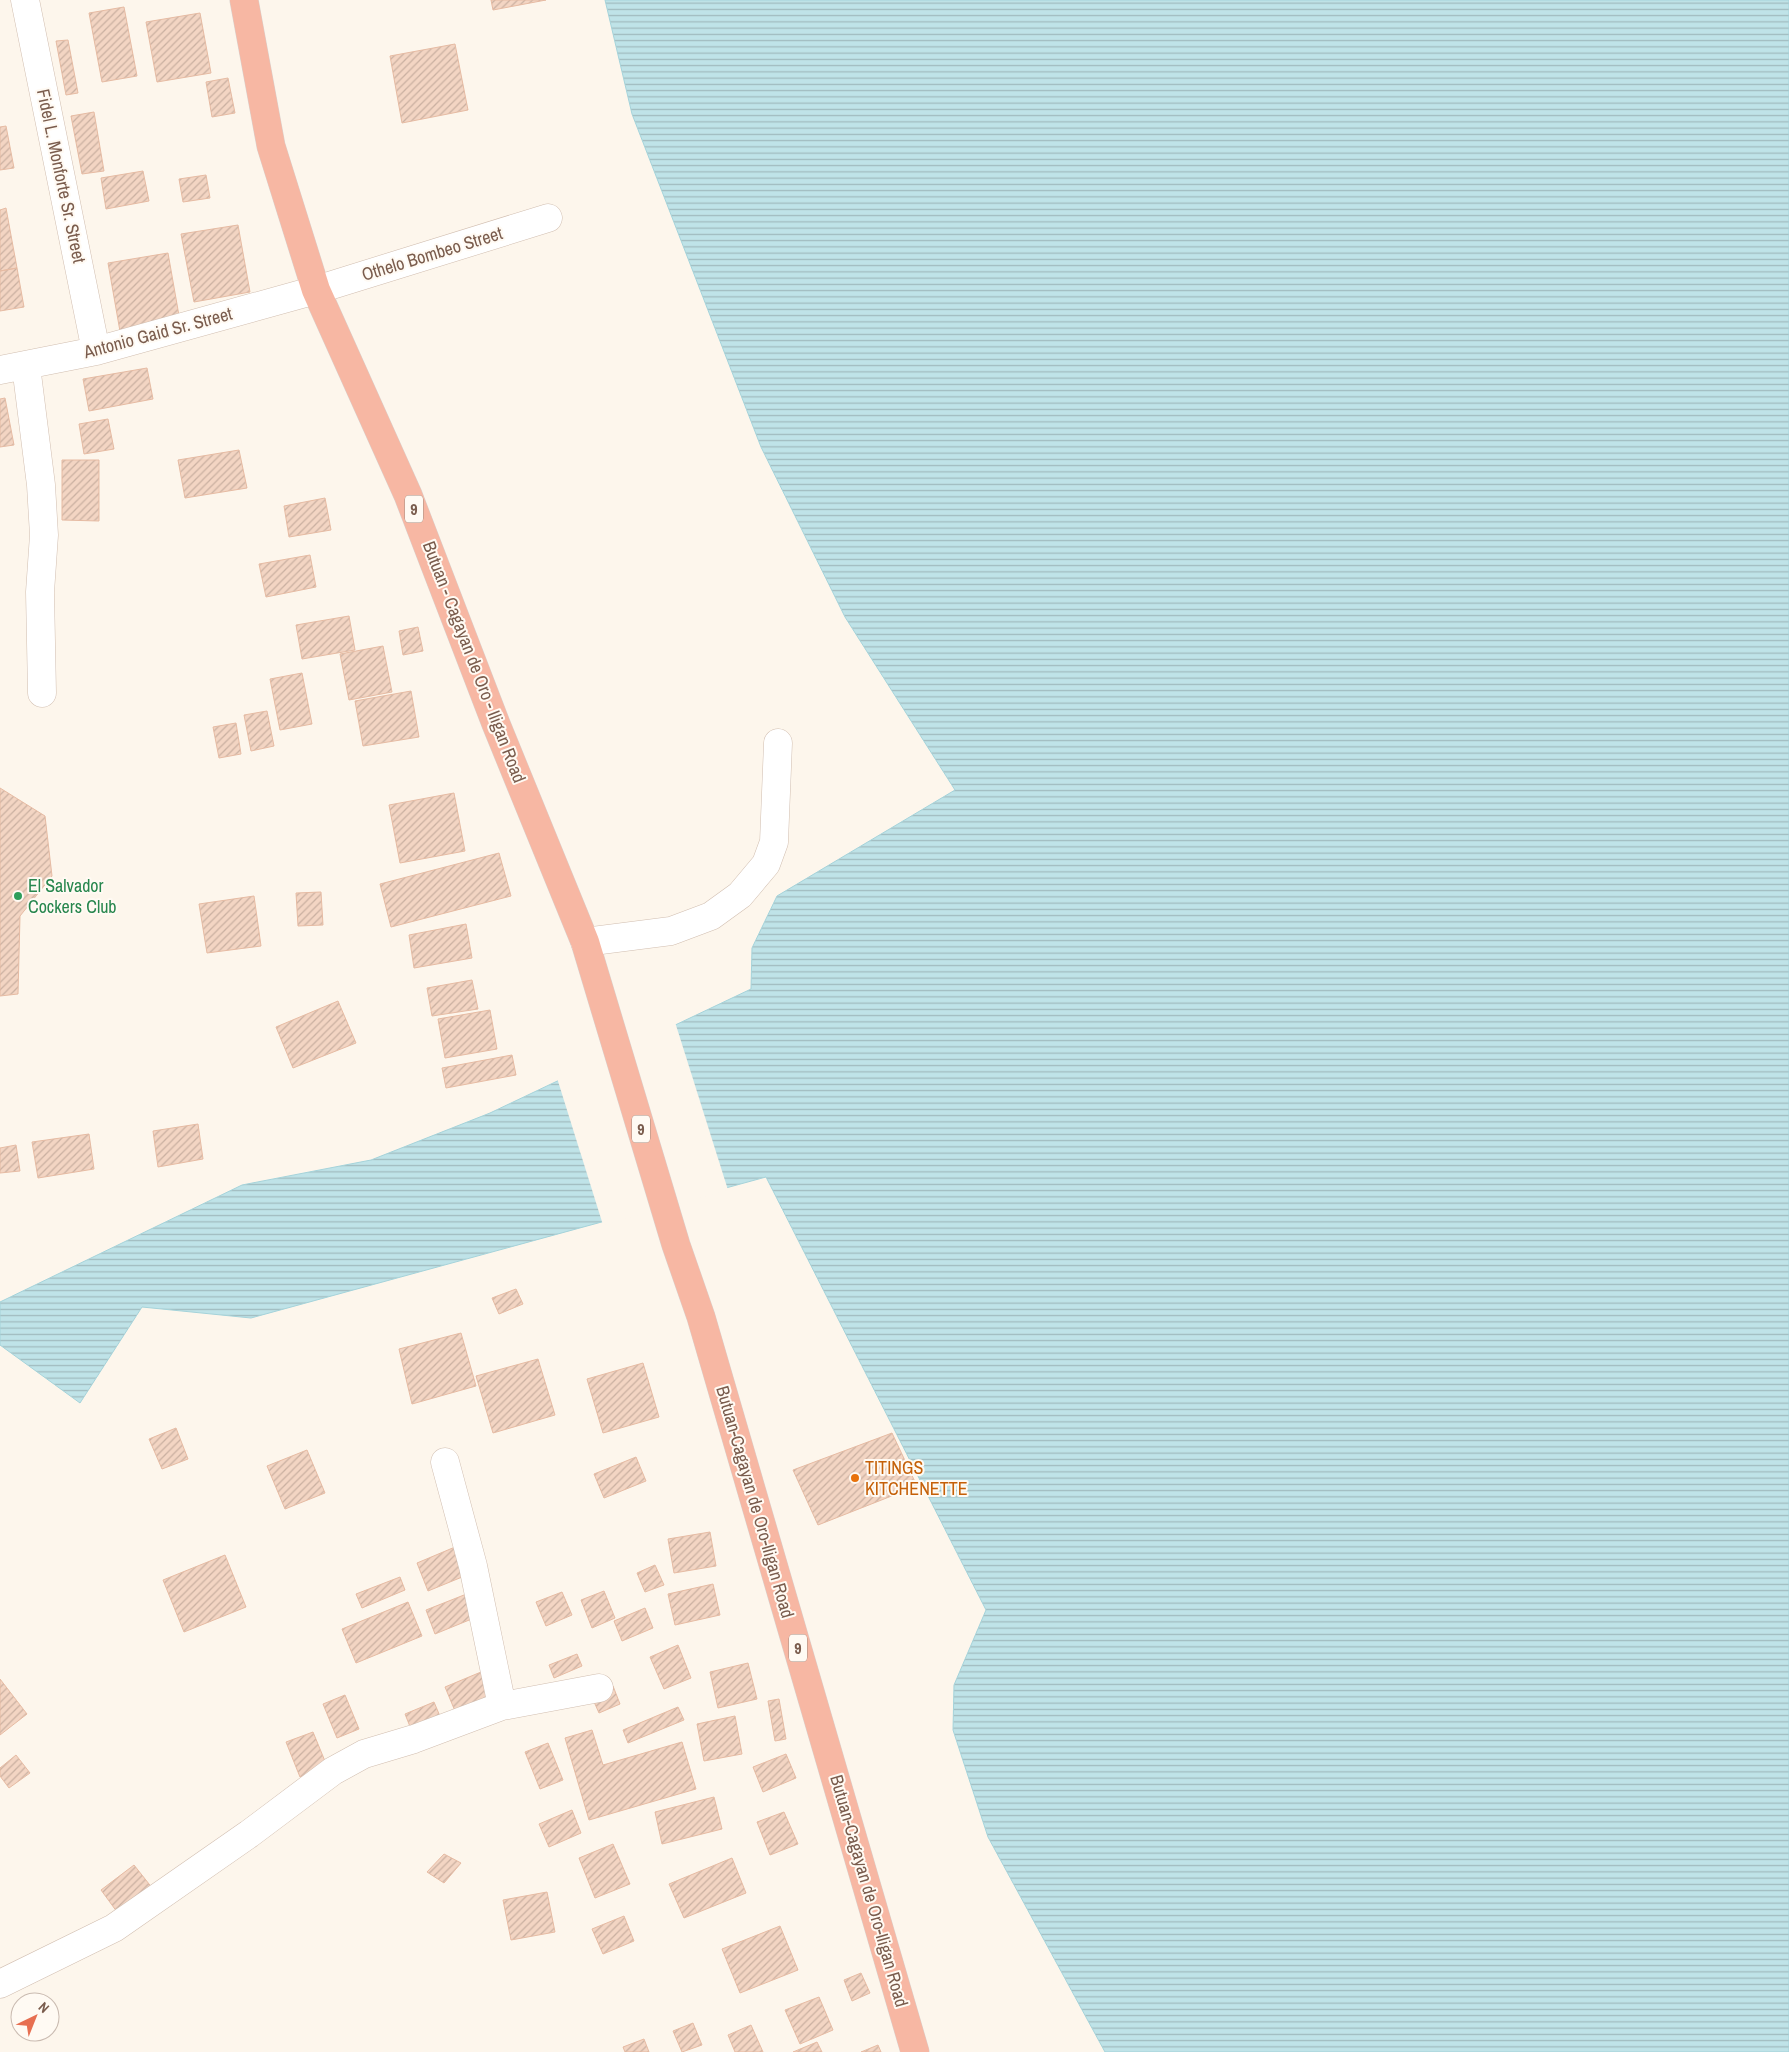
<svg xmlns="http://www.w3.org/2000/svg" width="1789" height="2052" font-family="'Archivo Narrow',sans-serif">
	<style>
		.water { fill: url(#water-rules); stroke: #a5d3da }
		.pier { fill: #fdf6ec }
		.building { fill: url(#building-hatch); stroke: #e6bba3 }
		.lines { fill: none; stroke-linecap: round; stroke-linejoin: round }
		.minor-casing { stroke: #d1beb0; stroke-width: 29 }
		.highway-casing { stroke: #dad1cd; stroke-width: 29 }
		.minor { stroke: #fff; stroke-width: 28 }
		.highway { stroke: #f7b7a3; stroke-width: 28 }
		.leisure-dot { fill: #2e9e5b; stroke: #fffaf3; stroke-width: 2 }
		.food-dot { fill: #e8710a; stroke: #fffaf3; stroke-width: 2 }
		.labels { text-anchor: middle; stroke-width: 4; stroke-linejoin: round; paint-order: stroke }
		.shield { fill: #fffaf3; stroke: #a28b7f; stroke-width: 1 }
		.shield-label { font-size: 16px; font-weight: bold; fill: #7a5c4d }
		.street-label { font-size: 18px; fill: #7a5c4d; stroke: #fffaf3 }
		.leisure-label { font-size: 18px; fill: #27864d; stroke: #fffaf3; text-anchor: start }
		.food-label { font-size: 18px; fill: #c56008; stroke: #fffaf3; text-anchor: start }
	</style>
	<defs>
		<pattern id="water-rules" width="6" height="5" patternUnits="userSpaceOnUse" patternTransform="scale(1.25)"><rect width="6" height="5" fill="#bfe3e8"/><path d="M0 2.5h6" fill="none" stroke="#a0bbbe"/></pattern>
		<pattern id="building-hatch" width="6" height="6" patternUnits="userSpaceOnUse" patternTransform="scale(1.25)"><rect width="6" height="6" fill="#f3d5c3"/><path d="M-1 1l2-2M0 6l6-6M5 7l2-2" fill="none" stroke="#cab0a1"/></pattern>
	</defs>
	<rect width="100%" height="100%" fill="#fdf6ec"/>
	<path class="water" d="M605 0H1789V2052H1105L988 1837 953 1730 954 1685 986 1610 766 1177 251 1318 142 1307 80 1403 0 1345V1302L242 1185 371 1160 490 1113 751 989 752 948 777 896 955 790 845 617 761 447 632 114Z"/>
	<path class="pier" d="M675 1022 728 1190 603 1225 557 1078Z"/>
	<path class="building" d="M491 0H546L493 10Z
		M124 7 137 76 102 82 89 13Z
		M200 13 211 73 157 82 146 22Z
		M68 40 78 93 66 95 56 41Z
		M455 44 468 110 402 123 390 56Z
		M228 78 235 113 212 117 206 82Z
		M94 112 104 171 82 174 71 116Z
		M6 126 14 168 0 170V127Z
		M143 171 149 201 106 209 101 178Z
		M206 175 210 198 183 202 179 179Z
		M6 208 17 268 0 271V210Z
		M238 225 250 292 194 302 181 234Z
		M168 253 181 327 121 337 108 263Z
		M17 268 24 307 0 311V271Z
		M147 368 153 399 89 411 83 379Z
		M5 398 14 445 0 447V399Z
		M108 419 114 449 84 454 79 424Z
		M239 450 247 488 185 498 178 460Z
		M62 460H99V521L62 520Z
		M325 498 331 530 289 537 284 506Z
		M310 555 316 587 266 597 259 564Z
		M349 616 355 650 302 659 296 625Z
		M418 627 423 651 403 655 399 631Z
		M383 646 392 692 349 700 340 654Z
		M302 673 312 724 280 730 270 679Z
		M411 691 419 737 363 746 355 701Z
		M267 711 274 746 251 751 244 715Z
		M236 723 241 754 219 758 213 727Z
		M0 788 45 816 52 876 20 916 18 994 0 996Z
		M454 793 465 851 400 863 389 805Z
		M499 853 511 896 391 927 380 884Z
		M321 892 323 925 298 926 296 893Z
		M254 896 261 946 207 953 199 904Z
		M466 924 472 958 414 968 409 935Z
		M472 980 478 1009 432 1016 427 988Z
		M338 1001 356 1043 293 1068 276 1027Z
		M490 1010 497 1049 445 1058 438 1019Z
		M512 1055 516 1075 446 1088 442 1068Z
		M198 1124 203 1159 158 1167 153 1131Z
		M89 1134 94 1169 38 1178 32 1142Z
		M16 1145 20 1171 0 1173V1148Z
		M516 1289 523 1304 499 1314 492 1298Z
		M461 1333 476 1386 412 1404 399 1349Z
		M538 1359 555 1415 493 1433 476 1376Z
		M643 1363 659 1417 603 1433 587 1379Z
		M176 1428 188 1459 162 1469 149 1439Z
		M892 1433 917 1486 818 1525 793 1470Z
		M307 1450 325 1493 285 1509 267 1466Z
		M636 1457 646 1481 604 1498 594 1474Z
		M710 1532 716 1566 674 1573 668 1539Z
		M455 1547 467 1575 428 1591 417 1563Z
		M225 1555 246 1607 184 1632 163 1580Z
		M655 1565 664 1585 645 1592 637 1573Z
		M400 1577 405 1590 362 1608 356 1594Z
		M713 1584 720 1615 675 1625 668 1594Z
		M604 1591 615 1618 592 1628 581 1600Z
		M562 1592 572 1615 546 1626 536 1602Z
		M469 1593 479 1616 435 1634 426 1610Z
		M408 1602 422 1636 356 1663 342 1629Z
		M645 1608 653 1628 622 1641 614 1621Z
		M678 1645 691 1678 664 1689 650 1657Z
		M577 1654 582 1666 554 1678 549 1665Z
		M748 1663 757 1699 718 1708 710 1672Z
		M481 1672 491 1696 455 1711 445 1687Z
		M0 1679 27 1714 0 1735Z
		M613 1686 620 1704 599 1713 591 1695Z
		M345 1695 359 1729 337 1738 323 1704Z
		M779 1699 786 1739 775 1741 768 1701Z
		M434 1702 442 1721 413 1734 405 1714Z
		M678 1707 684 1720 628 1743 623 1730Z
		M735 1716 742 1754 704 1761 697 1724Z
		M592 1730 603 1765 682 1742 696 1789 589 1820 565 1738Z
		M313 1732 327 1766 300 1777 286 1742Z
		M548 1743 563 1780 540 1789 525 1752Z
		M786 1754 796 1778 763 1792 753 1767Z
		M16 1755 30 1773 9 1788 0 1776V1768Z
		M714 1797 722 1829 662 1844 655 1812Z
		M572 1810 581 1833 549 1847 539 1824Z
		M784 1812 798 1844 770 1855 757 1822Z
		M613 1844 630 1884 595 1898 579 1858Z
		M444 1854 461 1863 444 1883 427 1872Z
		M732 1858 746 1893 684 1918 669 1884Z
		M134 1865 153 1889 120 1916 101 1890Z
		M547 1892 555 1932 511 1940 503 1900Z
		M624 1916 634 1941 603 1954 592 1929Z
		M780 1926 798 1970 740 1993 722 1949Z
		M861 1973 870 1993 852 2001 844 1980Z
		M819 1997 833 2030 800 2044 785 2010Z
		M693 2023 702 2045 682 2052 673 2031Z
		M751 2025 763 2052H735L728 2035Z
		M644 2039 649 2052H625L623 2047Z
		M817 2042 822 2052H793Z
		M878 2045 881 2052H861Z"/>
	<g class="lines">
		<defs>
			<path id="minor" d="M25 0 96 351
				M26 366 41 485 44 535 40 592 42 693
				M0 370 96 351 316 290 548 218
				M585 942 671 931 711 916 740 895 766 864 774 842 778 743
				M445 1462 473 1566 502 1706
				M0 1984 114 1928 249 1834 333 1771 364 1754 414 1739 502 1706 599 1688"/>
			<path id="highway" d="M244 0 271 146 316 290 408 495 496 724 585 942 676 1245 701 1317 915 2052"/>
		</defs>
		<use href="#minor" class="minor-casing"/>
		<use href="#highway" class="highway-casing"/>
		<use href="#minor" class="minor"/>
		<use href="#highway" class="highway"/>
	</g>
	<circle class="leisure-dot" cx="18" cy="896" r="5"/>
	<circle class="food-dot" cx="855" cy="1478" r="5"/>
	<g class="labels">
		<g class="shield">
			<rect x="405" y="495.5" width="18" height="27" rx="4"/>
			<rect x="632" y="1115.5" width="18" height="27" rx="4"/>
			<rect x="789" y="1634.5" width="18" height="27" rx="4"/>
		</g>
		<g class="shield-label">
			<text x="414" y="515">9</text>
			<text x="641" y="1135">9</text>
			<text x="798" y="1654">9</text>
		</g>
		<g class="street-label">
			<text transform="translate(61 176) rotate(78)" y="6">Fidel L. Monforte Sr. Street</text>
			<text transform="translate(432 254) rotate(-17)" y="6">Othelo Bombeo Street</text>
			<text transform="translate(158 333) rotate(-15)" y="6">Antonio Gaid Sr. Street</text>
			<text transform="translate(474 662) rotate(69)" y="6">Butuan - Cagayan de Oro - Iligan Road</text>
			<text transform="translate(755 1502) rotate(74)" y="6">Butuan-Cagayan de Oro-Iligan Road</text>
			<text transform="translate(869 1891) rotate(74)" y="6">Butuan-Cagayan de Oro-Iligan Road</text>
		</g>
		<g class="leisure-label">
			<text x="28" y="892">El Salvador<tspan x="28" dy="21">Cockers Club</tspan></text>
		</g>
		<g class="food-label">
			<text x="865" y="1474">TITINGS<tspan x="865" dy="21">KITCHENETTE</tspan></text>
		</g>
	</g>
	<g transform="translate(35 2017) rotate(43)"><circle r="24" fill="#fffaf3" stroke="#cabbb1"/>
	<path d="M0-4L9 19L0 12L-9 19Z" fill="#e76f51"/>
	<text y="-8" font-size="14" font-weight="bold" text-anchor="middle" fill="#7a5c4d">N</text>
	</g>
</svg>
